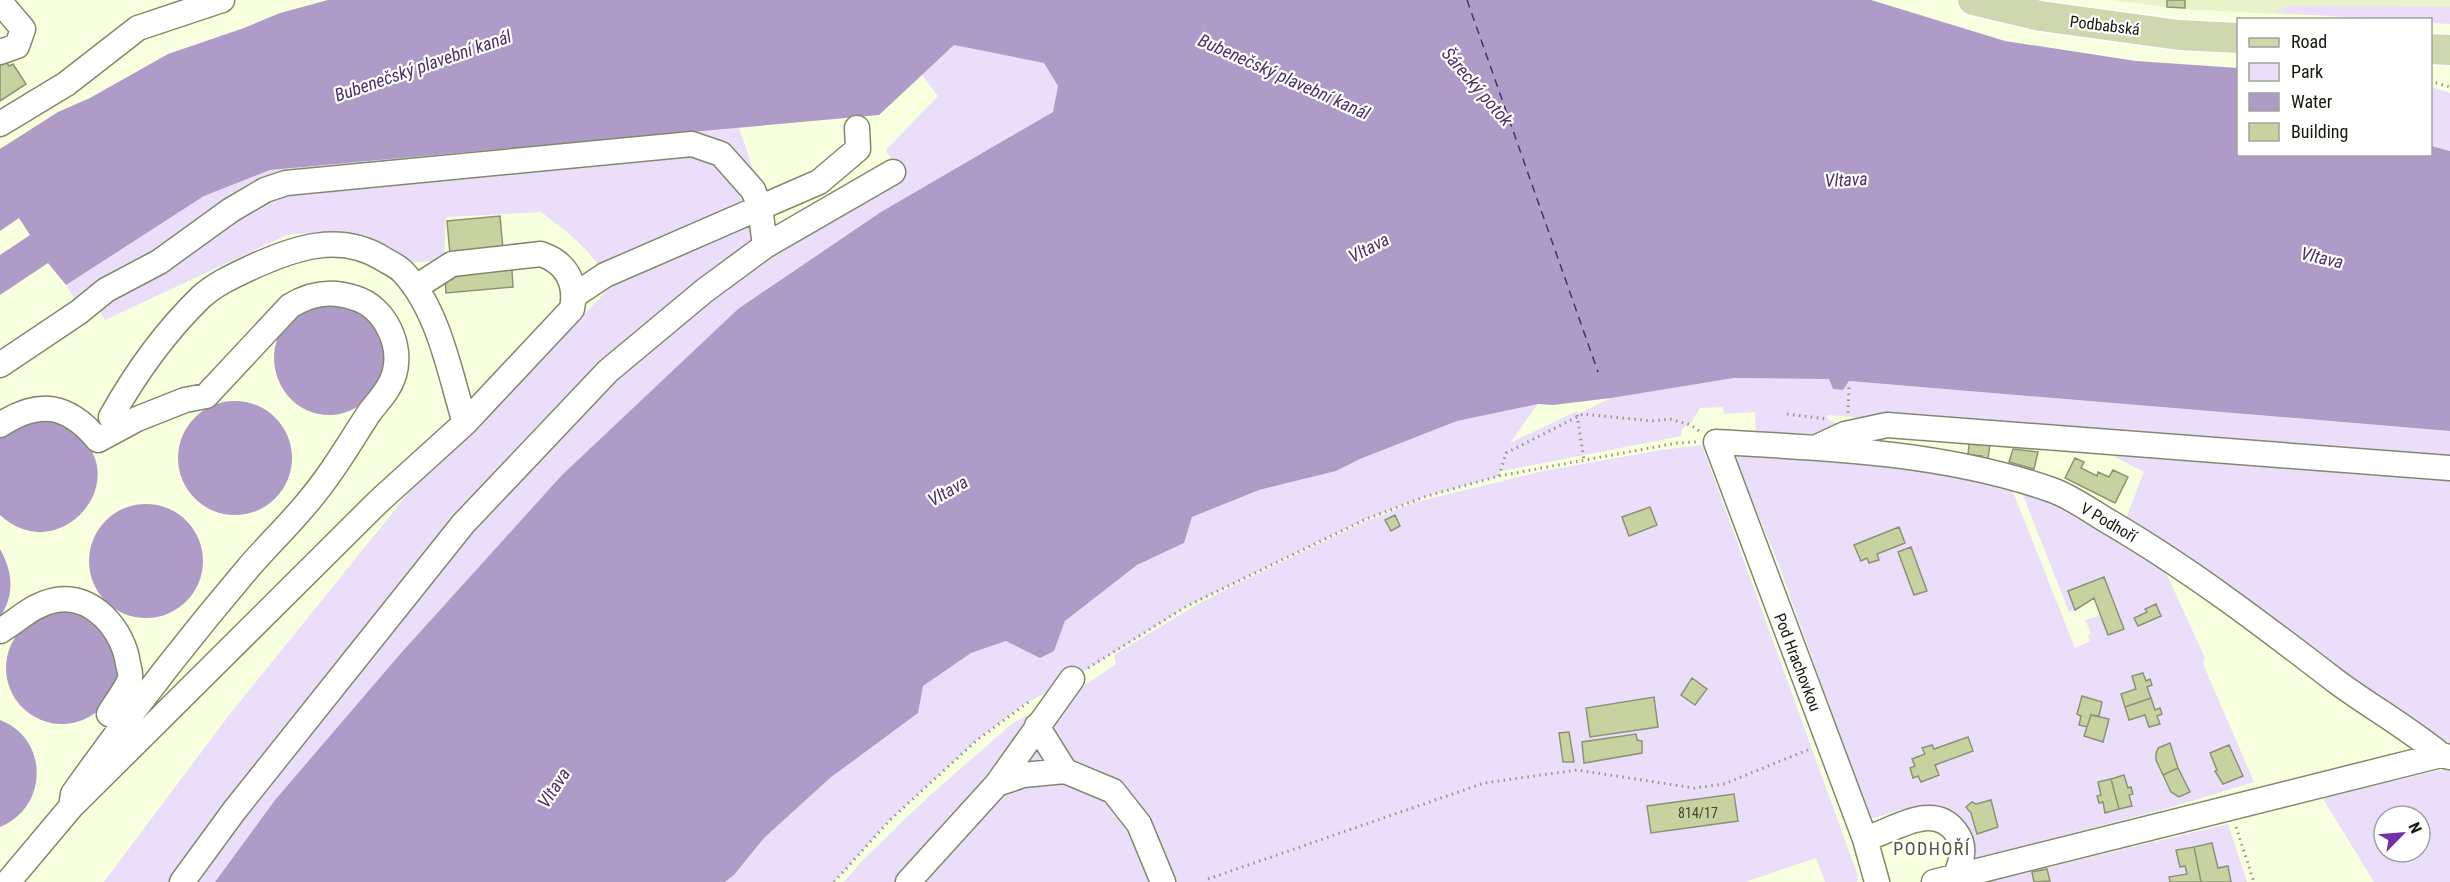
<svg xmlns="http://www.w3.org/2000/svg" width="2450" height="882" font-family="'Roboto Condensed',sans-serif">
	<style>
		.built { fill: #e9f2ca }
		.green { fill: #eadefa; fill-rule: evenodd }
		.water { fill: #af9bc7 }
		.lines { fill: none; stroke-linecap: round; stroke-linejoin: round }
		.ferry { stroke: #4c3069; stroke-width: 1.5; stroke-dasharray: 8 6; stroke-linecap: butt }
		.building { fill: #c7d2a0; stroke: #8c9375; stroke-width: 1.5 }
		.minor-casing { stroke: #82896b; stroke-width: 27 }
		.major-casing { stroke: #fff; stroke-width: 33 }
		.path { stroke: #939981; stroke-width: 3; stroke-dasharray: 1.5 4.5; stroke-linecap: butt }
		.minor { stroke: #fff; stroke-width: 24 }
		.major { stroke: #cfd7af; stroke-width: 30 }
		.labels { text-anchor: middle; stroke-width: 4.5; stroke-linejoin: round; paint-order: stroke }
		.number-label { font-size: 14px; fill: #424631 }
		.street-label { font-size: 16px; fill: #15180c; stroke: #fff }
		.water-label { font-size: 18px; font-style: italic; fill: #4c3069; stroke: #fff }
		.neighbourhood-label { font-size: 18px; letter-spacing: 1.5px; fill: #50563b; stroke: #fff }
	</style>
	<rect width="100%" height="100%" fill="#f7ffde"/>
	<path class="built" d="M2112 0H2450V13L2394 16 2297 15 2182 9Z"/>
	<path class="green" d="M2290 6 2450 7V24L2431 23 2430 20 2373 19 2273 12Z
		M954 45 1044 63 1058 86 1053 112 738 309 562 475 401 653 275 800 215 882H104L230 714 424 474 473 433 611 286C595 253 569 233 541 212L446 217 444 260 402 263 380 246 345 233 289 234 105 320 100 311 88 320 66 285 204 196 270 170 739 128 779 245 899 173 886 150 938 96 922 75Z
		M2431 87 2450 93V151L2431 146Z
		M1734 378 1829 379 1833 389 1842 390 1849 381 2450 431V463L1827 415V419L1848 428 1803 445 1756 434 1755 412 1724 414 1723 407 1700 408 1691 422 1682 429 1681 436 1502 471 1504 460 1499 476 1427 496 1366 519 1187 606 1072 679 1023 705 977 740 889 821 834 882H725L734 875 764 838 830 778 918 713 923 686 971 653 1006 641 1054 651 1065 621 1137 565 1184 543 1192 517 1259 490 1336 471 1360 459 1457 421 1538 404 1510 443 1577 411 1578 414 1611 398Z
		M1702 445 1858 876 1857 882H1825L1816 858 1745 882H844L861 862 928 797 1013 723 1034 712 1049 710 1116 664 1114 655 1196 605 1243 581 1366 521 1416 502 1543 471 1661 450ZM1649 507 1657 525 1629 536 1622 517ZM1692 679 1707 689 1695 705 1681 695ZM1654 698 1658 727 1590 737 1586 708ZM1568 732 1574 761V762L1563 761 1559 733ZM1636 735 1637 740 1642 741V753L1584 762 1582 742ZM1733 794 1737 821 1651 833 1648 806Z
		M2098 448 2450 474V745L2380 703 2124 523 2144 472Z
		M1731 449 1783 450 2009 482 2075 648 2090 641 2088 635 2091 633 2085 620 2101 615 2104 578 2075 610 2069 612 2019 485 2032 489 2162 564 2205 658 2203 664 2254 782 2165 809 1975 858C1977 818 1956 816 1923 810L1921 804 1870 819 1777 560ZM1899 528 1905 543 1877 554 1878 560 1869 563 1867 558 1861 561 1855 545ZM1911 547 1927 590 1914 595 1898 552ZM2143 673 2146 681 2150 679 2152 685 2147 687 2155 710 2160 708 2162 714 2157 716 2160 724 2149 727 2145 715 2129 719 2121 694 2136 689 2132 676ZM2082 696 2102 702 2099 716 2109 719 2103 742 2084 736 2087 727 2079 725 2081 716 2077 714ZM1968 737 1973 751 1935 765 1913 778 1910 769 1915 766 1912 759 1925 754 1923 748 1932 745 1934 749ZM2170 743 2176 757 2175 761 2190 791 2179 796C2165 791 2153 762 2159 748ZM2229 745 2242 776 2223 784 2215 772 2217 770 2210 753ZM2124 775 2128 788 2131 787 2133 794 2129 795 2132 806 2106 812 2098 782ZM1991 800 1998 827 1977 833 1971 813 1966 807 1972 802 1976 804Z
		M2450 768V882H2374L2322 797ZM2384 816H2420V852H2384Z
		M2228 824 2247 882H1989Z"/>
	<path class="water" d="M328 0H1871L2005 41 2136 61 2238 68V154H2430L2431 146 2450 151V431L1849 381 1843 390 1833 389 1829 379 1734 378 1611 398 1553 405 1538 404 1457 421 1360 459 1336 471 1259 490 1192 517 1184 543 1137 565 1065 621 1054 651 1040 658 1006 641 971 653 923 686 918 713 830 778 764 838 734 875 725 882H215L275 800 401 653 562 475 738 309 881 212 1053 112 1058 86 1044 63 954 45 879 115 270 170 204 196 66 285 48 263 0 295V255L30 235 19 218 0 231V149L58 112 90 98 168 54 244 28 280 13Z
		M335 301C344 305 362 309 368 316 374 323 385 340 386 348 391 379 364 414 332 415 284 417 257 360 286 324 289 321 292 316 295 314 306 307 323 305 335 301Z
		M178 458a57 57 0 1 1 114 0a57 57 0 1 1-114 0Z
		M36 418C44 420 55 420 63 423 68 425 73 431 78 435 134 481 59 569 0 515V435Z
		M89 561a57 57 0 1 1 114 0a57 57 0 1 1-114 0Z
		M0 549C13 572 15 595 0 617Z
		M6 668a56 56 0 1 1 112 0a56 56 0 1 1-112 0Z
		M0 720C50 739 48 808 0 827Z"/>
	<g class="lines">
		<path class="ferry" d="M1467 0 1598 372"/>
	</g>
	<path class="building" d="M2167 0H2185V8L2167 7Z
		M3 57 9 66 13 64 26 84 0 101V59Z
		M500 216 503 249 450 254 447 221Z
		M512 270 513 287 446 293 445 275Z
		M1979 442H1990L1988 460 1981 459 1982 456 1968 455 1969 444 1979 445Z
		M2013 449 2038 452 2034 469 2009 462Z
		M2075 458 2084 462 2081 468 2097 476 2098 472 2109 477 2113 470 2128 477 2115 503 2065 478Z
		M1650 507 1657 525 1629 536 1622 517Z
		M1395 515 1400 526 1391 531 1385 520Z
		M1899 527 1905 543 1877 554 1879 560 1869 563 1867 558 1861 561 1854 545Z
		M1911 547 1927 591 1914 595 1898 552Z
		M2104 577 2124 629 2108 635 2094 598 2075 610 2068 591Z
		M2156 604 2161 616 2138 626 2134 618 2147 612 2145 609Z
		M2143 673 2146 681 2150 679 2152 685 2147 687 2151 698 2125 707 2121 694 2136 689 2132 676Z
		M1692 678 1707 689 1695 705 1681 695Z
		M2082 696 2102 702 2099 716 2091 715 2087 727 2079 725 2081 716 2077 714Z
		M1654 697 1658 727 1590 737 1586 708Z
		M2151 698 2155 710 2160 708 2162 714 2157 716 2160 724 2149 727 2145 715 2129 720 2125 707Z
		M2091 715 2109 719 2103 742 2084 736Z
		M1569 732 1574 762H1563L1559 733Z
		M1636 734 1637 740 1642 741V753L1584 763 1582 742Z
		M1968 737 1973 751 1935 765 1939 775 1921 782 1918 776 1913 778 1910 768 1915 766 1912 759 1925 754 1922 748 1932 745 1934 749Z
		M2170 743 2178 768 2163 775 2156 760V754L2158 748Z
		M2229 745 2243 776 2223 784 2215 771 2217 770 2210 753Z
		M2178 768 2190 792 2179 797 2171 792 2163 775Z
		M2124 775 2128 788 2131 787 2133 794 2129 795 2132 806 2119 809 2111 779Z
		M2111 779 2119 809 2105 813 2103 802 2099 803 2097 796 2101 795 2098 782Z
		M1734 794 1738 821 1651 833 1647 806Z
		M1991 800 1998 827 1977 834 1971 813 1966 807 1972 802 1976 804Z
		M2212 843 2218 868 2228 866 2231 882H2201L2194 847Z
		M2194 847 2201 882H2170L2169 877 2187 874 2185 866 2180 867 2176 850Z
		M2047 869 2050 881 2034 882 2032 872Z"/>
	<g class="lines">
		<defs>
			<path id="minor" d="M0 2 23 29 17 46 0 52
				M0 124 66 84 138 28 222 0
				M575 295 605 275 819 182 858 149 857 128
				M0 365 79 312 106 290 159 262 231 210 265 190 286 183 692 144 721 154 753 190 760 207 765 246
				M111 417C135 374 166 331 201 297 214 285 231 277 248 269 293 248 340 231 385 260 392 264 399 267 404 273 439 311 450 374 465 423
				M0 425C39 399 68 404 98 440L137 419 185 400 206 396 290 306C311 293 331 290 355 298 385 307 403 345 394 375 389 391 378 401 369 413 349 444 331 475 307 503 289 525 268 545 249 567 187 640 128 716 73 794L71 807
				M1817 447 1845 434 1887 425 2450 468
				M0 631C19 620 33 604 56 600 93 593 124 631 128 664 129 668 131 674 130 678 128 687 114 705 109 714L124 722
				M1037 726 1065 771 1113 791 1139 824 1163 882
				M997 784 1023 775 1065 771
				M1865 839C1893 831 1932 801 1955 831 1967 846 1962 859 1956 875
				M8 882 71 807 379 501 465 423 572 309C577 283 567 263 541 254L452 264 416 287
				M182 882 234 811 463 524 608 371 704 291 765 246 893 172
				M908 882 997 784 1072 679
				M1877 882 1865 839 1716 442C1827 448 1945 452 2052 490 2072 497 2092 512 2111 523 2191 570 2264 626 2337 682 2371 707 2408 728 2441 755
				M1934 882 2441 755 2450 757"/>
			<path id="major" d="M1973 0 2040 16 2179 35 2238 38
				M2430 49 2450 50"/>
		</defs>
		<use href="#minor" class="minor-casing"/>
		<use href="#major" class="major-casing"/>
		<path class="path" d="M2430 81 2450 87
			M1848 413 1849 387
			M1787 414 1826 419
			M1577 415 1584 460
			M1499 476 1506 453 1583 414 1652 421 1670 419 1691 425 1699 431
			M1088 668 1187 606 1366 519 1427 496 1499 476 1677 443 1696 442
			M2236 827 2254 882
			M1208 879 1484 783 1577 770 1694 788 1724 784 1810 749
			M834 882 889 821 977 740 1030 701"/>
		<use href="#minor" class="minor"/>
		<use href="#major" class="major"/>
	</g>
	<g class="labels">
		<g class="number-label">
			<text x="1698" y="818">814/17</text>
		</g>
		<g class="street-label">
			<text transform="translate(2105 25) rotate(7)" y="6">Podbabská</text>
			<text transform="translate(2109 522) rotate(30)" y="6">V Podhoří</text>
			<text transform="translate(1798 662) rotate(69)" y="6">Pod Hrachovkou</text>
		</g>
		<g class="water-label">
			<text transform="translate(423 66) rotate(-19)" y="6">Bubenečský plavební kanál</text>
			<text transform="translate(1284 77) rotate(24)" y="6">Bubenečský plavební kanál</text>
			<text transform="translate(1477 87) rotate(49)" y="6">Šárecký potok</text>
			<text transform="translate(1846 180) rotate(-3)" y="6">Vltava</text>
			<text transform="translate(1369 248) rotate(-28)" y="6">Vltava</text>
			<text transform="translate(2322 258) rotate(13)" y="6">Vltava</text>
			<text transform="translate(948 491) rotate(-30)" y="6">Vltava</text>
			<text transform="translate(554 788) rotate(-57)" y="6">Vltava</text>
		</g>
		<g class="neighbourhood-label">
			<text x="1932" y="855">PODHOŘÍ</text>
		</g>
	</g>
	<rect x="2237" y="18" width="195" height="138" fill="#ffffff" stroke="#a1a39e" stroke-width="1.5"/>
	<rect x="2249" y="38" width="30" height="9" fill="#cfd7af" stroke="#a1a39e" stroke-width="1.5"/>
	<text x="2291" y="48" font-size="18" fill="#15180c">Road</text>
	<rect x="2249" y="63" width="30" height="18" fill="#eadefa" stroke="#a1a39e" stroke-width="1.5"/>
	<text x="2291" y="78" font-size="18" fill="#15180c">Park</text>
	<rect x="2249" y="93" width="30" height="18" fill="#af9bc7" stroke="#a1a39e" stroke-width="1.5"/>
	<text x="2291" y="108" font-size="18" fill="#15180c">Water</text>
	<rect x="2249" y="123" width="30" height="18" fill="#c7d2a0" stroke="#a1a39e" stroke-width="1.5"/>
	<text x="2291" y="138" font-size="18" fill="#15180c">Building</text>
	<g transform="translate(2402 834) rotate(65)"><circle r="28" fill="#ffffff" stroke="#a1a39e" stroke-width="1.5"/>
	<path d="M0-4.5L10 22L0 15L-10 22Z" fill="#7232a7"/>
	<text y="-9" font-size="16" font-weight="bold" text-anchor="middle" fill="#15180c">N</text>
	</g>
</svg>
